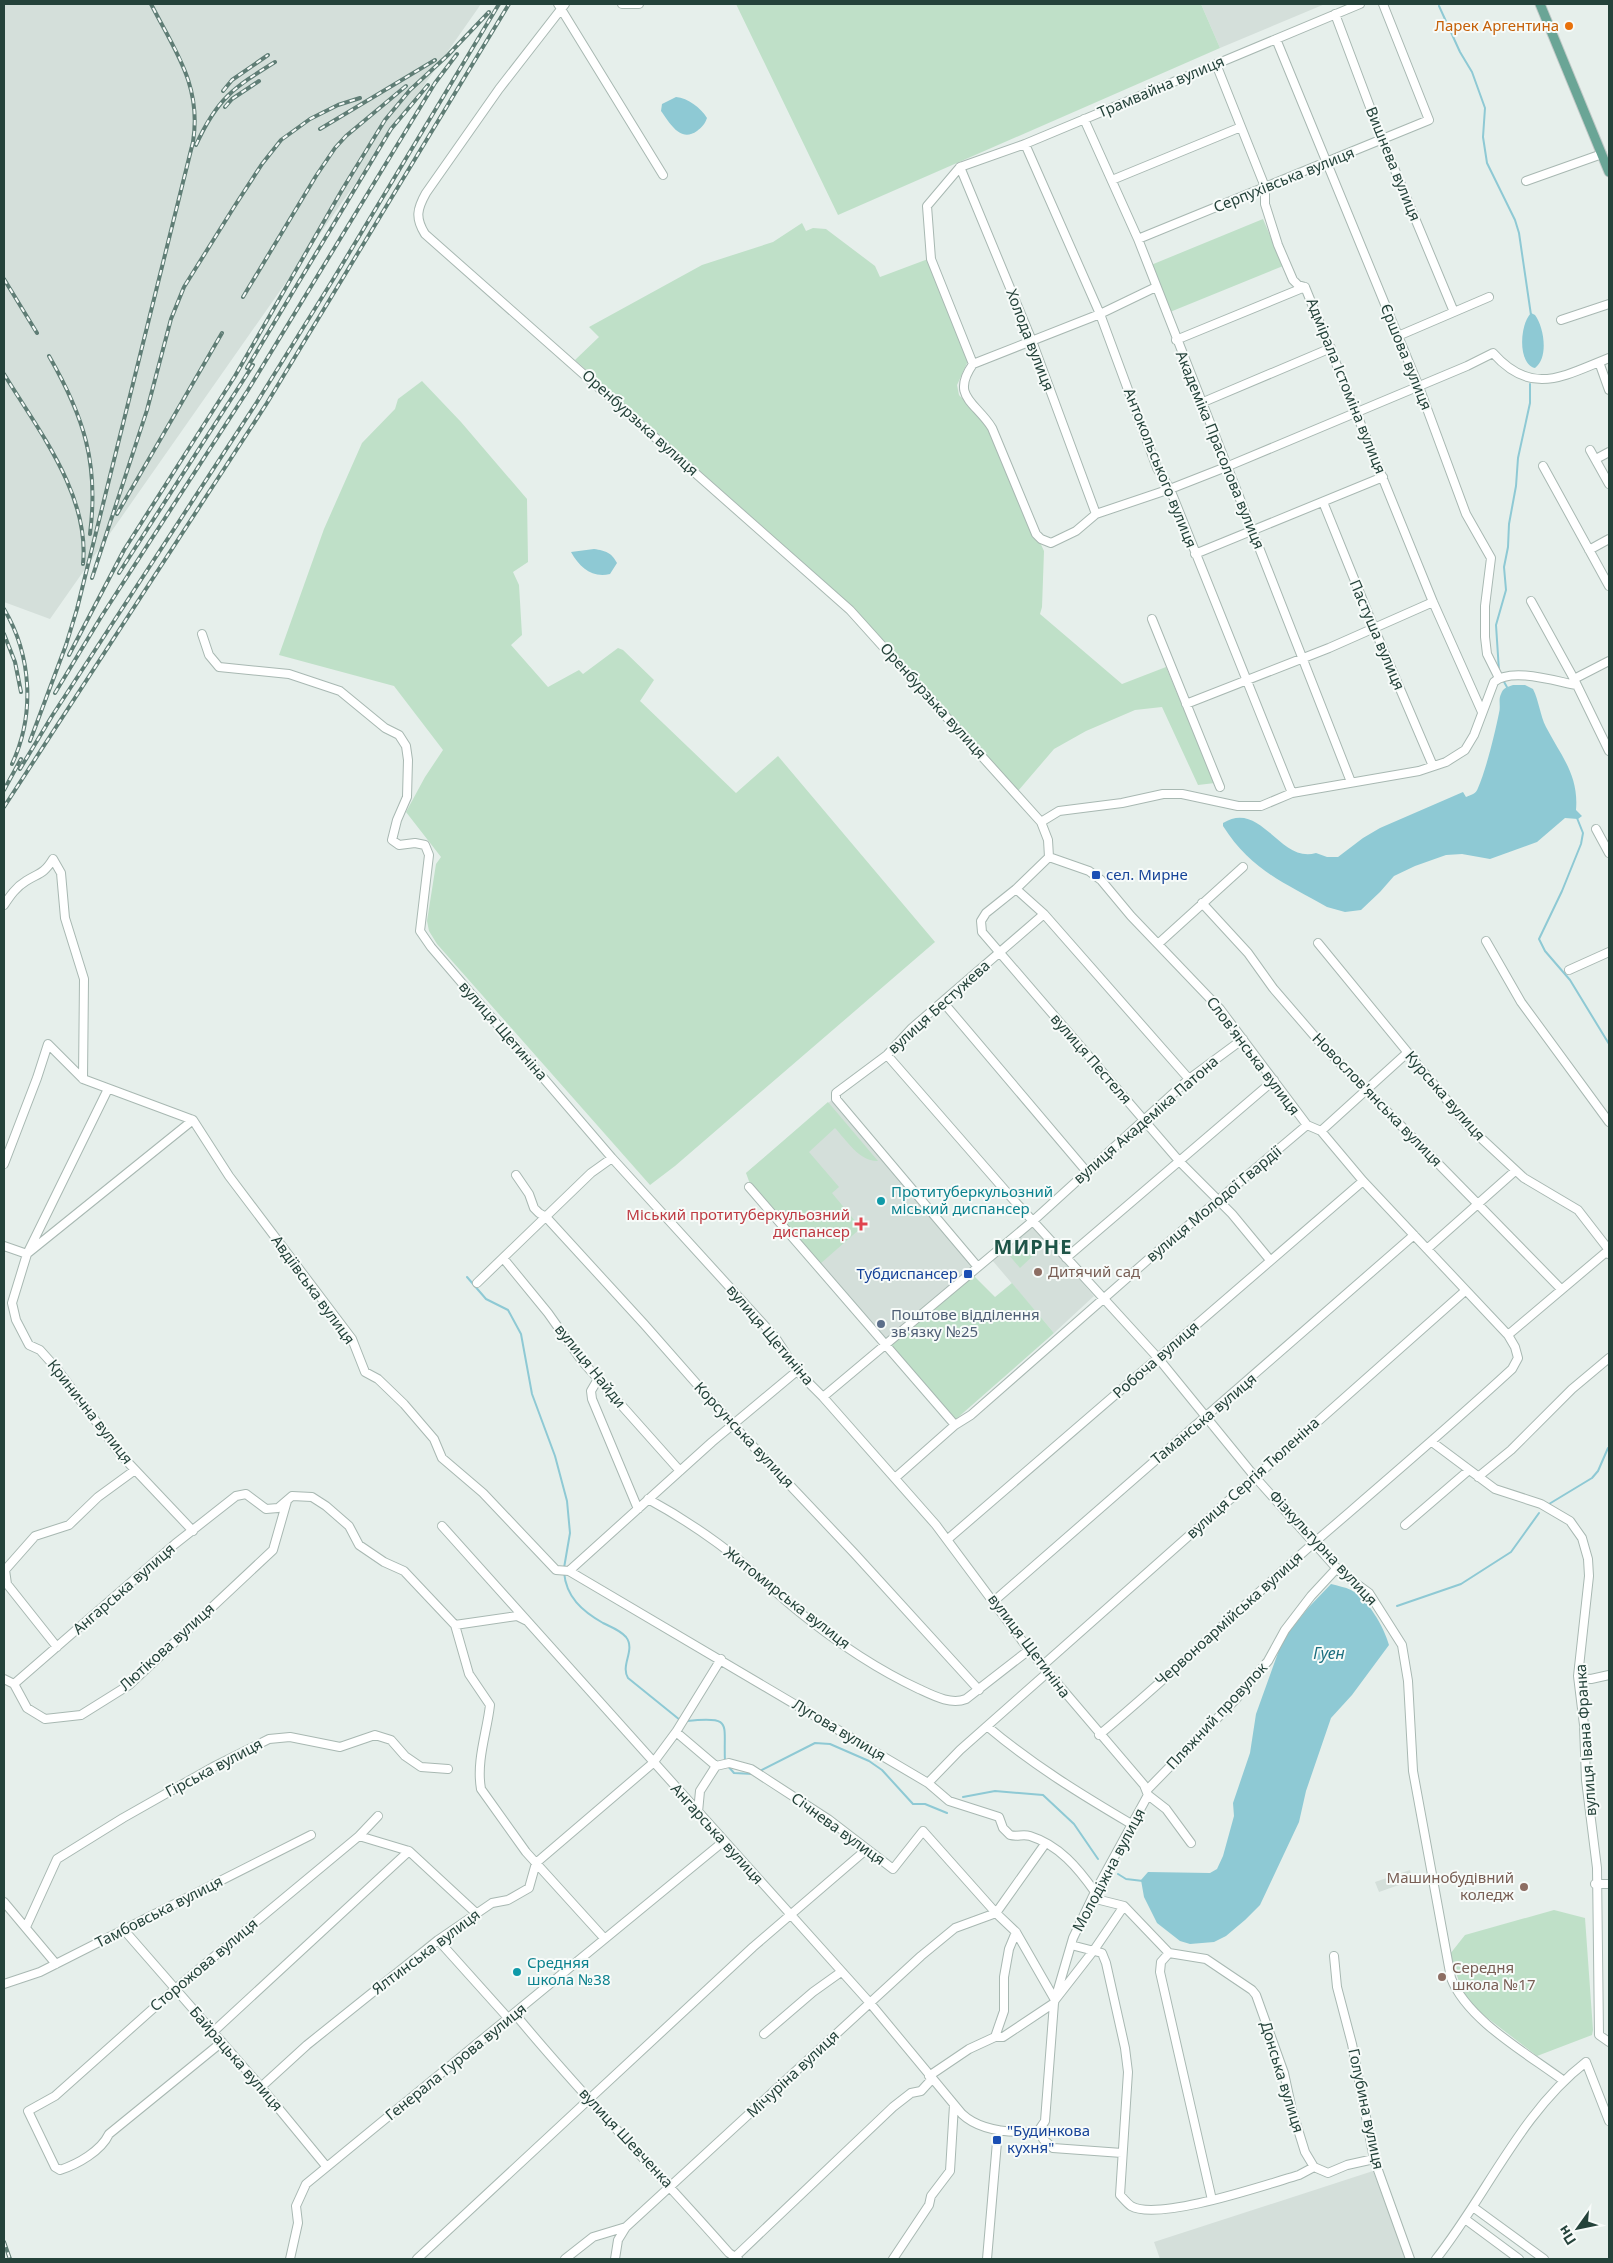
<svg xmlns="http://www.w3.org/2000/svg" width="1613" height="2263" font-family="'Noto Sans',sans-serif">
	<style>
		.built { fill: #d4dfda }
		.green { fill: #bfe0c8 }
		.water { fill: #8ec9d4 }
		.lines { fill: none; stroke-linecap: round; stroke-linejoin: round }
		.stream { stroke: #8ec9d4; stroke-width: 2 }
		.minor-casing { stroke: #a8b8b2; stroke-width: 10 }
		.major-casing { stroke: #c2cac8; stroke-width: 11 }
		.minor { stroke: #fff; stroke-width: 8 }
		.major { stroke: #6aa596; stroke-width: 9 }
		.rail-casing { stroke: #5f7d75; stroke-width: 4 }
		.rail { stroke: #f7fbf9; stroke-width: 2; stroke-dasharray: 5.5; stroke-linecap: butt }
		.food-dot { fill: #e8710a; stroke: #f7fbf9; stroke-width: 2 }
		.transit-dot { fill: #1a4fb4; stroke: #f7fbf9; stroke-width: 2 }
		.culture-dot { fill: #0f9aa8; stroke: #f7fbf9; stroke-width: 2 }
		.health-dot { fill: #e0444e; stroke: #f7fbf9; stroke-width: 2 }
		.education-dot { fill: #8d6e63; stroke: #f7fbf9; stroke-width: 2 }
		.service-dot { fill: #5c6f8a; stroke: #f7fbf9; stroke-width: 2 }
		.labels { text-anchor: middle; stroke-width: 4; stroke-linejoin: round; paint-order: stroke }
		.food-label { font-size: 15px; fill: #c56008; stroke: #f7fbf9; text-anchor: end }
		.street-label { font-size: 15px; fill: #24423a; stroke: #f7fbf9 }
		.transit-label { font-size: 15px; fill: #164399; stroke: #f7fbf9; text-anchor: start }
		.culture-label { font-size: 15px; fill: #0d838f; stroke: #f7fbf9; text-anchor: start }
		.health-label { font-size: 15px; fill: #be3a42; stroke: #f7fbf9; text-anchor: end }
		.education-label { font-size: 15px; fill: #785e54; stroke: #f7fbf9; text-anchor: start }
		.service-label { font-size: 15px; fill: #4e5e75; stroke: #f7fbf9; text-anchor: start }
		.water-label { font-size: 16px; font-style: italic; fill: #1c6f80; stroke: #f7fbf9 }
		.district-label { font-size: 20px; font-weight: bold; letter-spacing: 1px; fill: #1f5548; stroke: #f7fbf9 }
	</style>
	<rect width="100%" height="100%" fill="#e6efeb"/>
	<path class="built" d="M4 4H481L50 619 4 602Z
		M1201 4H1325L1220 48Z
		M833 1099 972 1265 885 1342 746 1173Z
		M1033 1226 1094 1296 1054 1333 992 1260Z
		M1410 1870 1413 1880 1379 1892 1375 1882Z
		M1373 2171 1406 2259H1160L1154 2242Z"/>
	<path class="green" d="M736 4H1201L1220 48 838 215Z
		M1263 219 1283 266 1170 312 1151 265Z
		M802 223 806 231 813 228 826 229 875 266 880 277 928 259 968 361 957 385 959 395 986 425 1044 551 1042 607 1040 614 1122 684 1166 667 1215 783 1198 785 1162 707 1135 710 1086 731 1054 749 1018 791 852 606 575 360 599 337 589 327 702 265 773 242Z
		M422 381 461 422 527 499 528 562 513 572 519 585 522 635 511 645 548 687 579 670 583 674 618 648 623 650 654 680 640 701 736 793 778 756 935 942 675 1166 650 1185 437 944 429 931 427 921 436 864 441 857 406 812 425 777 443 750 394 686 279 655 324 529 362 443 395 409 398 399Z
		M828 1102 878 1161C860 1162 846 1140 835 1128L809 1152 839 1187 832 1193 861 1228 820 1264 750 1184 746 1173Z
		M1026 1239 1037 1252 1020 1268 1008 1254Z
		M972 1274 995 1297 1012 1283 1054 1333 955 1420 888 1345Z
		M1554 1910 1585 1918 1593 2030 1592 2035 1537 2056 1477 2010 1462 1991 1450 1954 1465 1935Z"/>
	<path class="water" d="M676 97C688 98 701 108 707 118 705 124 702 127 697 131 680 143 670 123 661 111L662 104Z
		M1531 313 1535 315C1544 327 1549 358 1535 368 1517 363 1520 324 1531 313Z
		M594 549C606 551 611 552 617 563L610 574C592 578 580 568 571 552Z
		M1513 685H1525L1533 689C1539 701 1540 715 1546 727 1561 756 1579 775 1576 810L1582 816 1578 819 1565 818 1537 842 1490 859 1462 854 1446 855 1415 866 1394 876 1380 892 1361 910 1345 912 1327 907C1283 882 1251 870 1223 826V823C1261 799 1280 864 1316 853L1327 857H1338L1363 838 1380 828 1463 792 1466 797C1471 795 1476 794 1478 788 1486 770 1495 733 1499 713 1501 706 1498 700 1501 694 1503 688 1507 687 1513 685Z
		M1331 1584C1338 1586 1345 1587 1351 1590 1368 1599 1384 1627 1389 1645L1352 1695 1331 1718 1306 1791 1299 1822 1260 1905 1245 1920 1226 1936 1214 1942 1190 1944 1180 1941 1157 1923 1144 1897 1141 1880 1148 1872 1210 1873 1217 1869 1223 1856 1234 1816 1233 1803 1250 1753 1256 1714 1283 1639 1308 1608Z"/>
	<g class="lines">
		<path class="stream" d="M1439 6 1460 52 1472 72 1485 108 1483 137 1487 163 1515 220 1519 233 1531 315
			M1499 671 1496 625 1506 590 1504 567 1508 547 1509 524 1516 486 1518 458 1530 403V384
			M1503 680 1508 689
			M1577 818 1583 833 1581 844 1562 891 1539 939 1545 951 1570 980 1609 1044
			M467 1277 486 1299 508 1310 521 1334 532 1394 555 1456 567 1501 570 1533 564 1568
			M1549 1504 1592 1478 1598 1471 1608 1448
			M564 1572C566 1597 582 1611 603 1623 611 1627 620 1630 626 1637 636 1650 620 1665 628 1678L680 1720
			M1397 1606 1461 1584 1511 1552 1539 1513
			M687 1721C734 1716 723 1723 725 1761
			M727 1765 734 1773 753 1774
			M760 1771 815 1743 830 1744 869 1761 882 1770 913 1804H925L947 1813
			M963 1797 995 1791 1043 1795 1074 1824 1098 1859
			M1118 1874 1126 1879 1143 1881"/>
		<defs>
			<path id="minor" d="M558 4 663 175
				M565 4 499 89 426 193C417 209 415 218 425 234L850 610 1041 822 1048 840 1049 857 1016 889 986 913 981 921 982 932 1180 1162 1232 1214 1270 1260
				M622 4H639
				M1335 14 1382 139 1454 312
				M1276 39 1419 387 1466 514 1491 558 1485 606V637L1487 654 1499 678
				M1216 64 1265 187V204L1278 245 1293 280 1298 285 1305 287
				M1084 119 1138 239 1351 782
				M1025 144 1100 314 1157 468 1170 489 1292 793
				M960 167 927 206 931 259 973 364C950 397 976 402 992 428L1036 534 1041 539 1051 543 1076 531 1096 514 1170 489 1226 467 1467 366 1493 353C1532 397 1563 376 1609 358
				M960 167 1025 144 1360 4
				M960 167 1032 341 1096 514
				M1112 180 1241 127
				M1526 181 1602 154
				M1138 239 1429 120 1383 4
				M1305 287 1433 602 1482 712
				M1561 320 1609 304
				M1398 336 1489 297
				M1176 340 1305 287
				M1599 362 1609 390
				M973 364 1100 314 1156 287
				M1201 403 1331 348
				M1590 450 1609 484
				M1596 459 1609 452
				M1543 466 1609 586
				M1323 502 1374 628 1433 766
				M1589 550 1609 539
				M1195 554 1383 477
				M1531 601 1574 679 1609 751
				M1152 619 1220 787
				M202 634 209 655 219 667 289 674 340 691 385 728 399 735 406 746 408 760 407 797 397 820 392 840 399 845 415 843 425 845 429 855 420 931 431 947 612 1158 775 1337 797 1371 823 1397 936 1525 1029 1650 1144 1785 1148 1795
				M1574 679 1609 661
				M1186 704 1329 648 1433 602
				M1041 822 1059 811 1122 803 1163 794H1182L1238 806H1261L1292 793 1419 771 1446 762 1465 750 1474 735 1494 682C1511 667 1555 681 1576 685
				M1596 829 1609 853
				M1049 857 1089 871 1101 880 1131 916 1220 1009 1307 1125 1321 1131 1363 1181 1508 1335 1515 1347 1518 1358 1512 1369C1448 1428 1382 1484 1316 1541 1243 1605 1174 1673 1099 1735
				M1016 889 1044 914 1189 1079
				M1202 903 1248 953 1273 988 1323 1046 1561 1289
				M4 905C10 896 16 887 26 881 39 873 44 874 53 859L61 873 65 918 84 979 83 1079
				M1486 941 1521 1002 1609 1122
				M1318 943 1468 1126 1524 1178 1578 1210 1609 1250
				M1158 944 1243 867
				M1569 970 1609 952
				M943 1002 1087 1172
				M887 1055 1010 1196 1158 1358 1255 1477 1339 1571 1369 1593 1402 1645 1408 1681 1413 1771 1451 1978C1467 2020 1528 2054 1564 2081
				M108 1089 27 1254 12 1303 16 1320 29 1345 40 1350 57 1369 121 1455 193 1531
				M1321 1131 1407 1053
				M4 1164 37 1078 48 1044 83 1079 193 1120 229 1176 352 1339 365 1372 378 1379 404 1404 434 1439 442 1458 483 1493 556 1570 569 1571 712 1442 797 1371
				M516 1175 529 1194 534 1208 539 1213 546 1217 644 1324 732 1424 854 1553 979 1690
				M749 1187 955 1425
				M4 1246 27 1254
				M1427 1249 1515 1171
				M28 1253 193 1120
				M503 1258 548 1313 582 1361 680 1471
				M1066 1258 1274 1080
				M977 1266 836 1099V1093L887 1055 912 1028 1044 914
				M477 1283 591 1173 612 1158
				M1508 1335 1605 1253 1609 1254
				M598 1379 591 1391 592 1399 638 1509
				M823 1397 1034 1220 1189 1079 1243 1039
				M1432 1442 1495 1489 1541 1504 1570 1521 1582 1538 1588 1559 1589 1576 1578 1676 1584 1725 1586 1780 1597 1868 1599 2035 1609 2042
				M1478 1477 1511 1450 1572 1389 1609 1358
				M895 1478 955 1425 971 1415 1151 1257 1307 1125
				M648 1499C672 1512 694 1526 716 1542 745 1563 770 1588 798 1611 835 1641 876 1669 919 1689 934 1696 951 1705 966 1699L1029 1650
				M1405 1525 1469 1470
				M442 1526 870 2003 962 2114C980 2131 1010 2133 1034 2132L1039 2130 1045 2121 1054 2003 1073 1938 1095 1892 1148 1795
				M948 1539 1363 1181
				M569 1571 928 1783 949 1801 999 1817 1003 1828 1010 1835C1017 1837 1023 1834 1030 1836 1059 1845 1078 1868 1095 1892
				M994 1601 1414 1235
				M455 1625 469 1674 490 1705C487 1732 476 1761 481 1789L526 1852 604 1938
				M57 1647 7 1584 5 1570 35 1536 69 1525 98 1497 135 1470
				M1042 1666 1465 1291
				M1579 1678 1591 1679 1609 1675
				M4 1679 14 1684
				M14 1684 175 1544 236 1496 246 1494 266 1509 278 1508 292 1496 312 1497 326 1506 349 1526 359 1545 384 1562 404 1571 455 1625 517 1616 525 1620
				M14 1684 27 1708 45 1719 81 1715 129 1685 273 1550 287 1501
				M988 1727C1033 1765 1082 1795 1133 1825
				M676 1732 716 1766
				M928 1783 960 1750 1047 1673
				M1147 1790 1236 1699 1268 1661 1285 1630 1311 1596 1337 1568
				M1148 1795 1166 1809 1191 1843
				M698 1812 700 1791 716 1766 729 1763 751 1769 828 1819 893 1869 923 1831 996 1913 1016 1932 1055 2000 1094 1950 1124 1906
				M359 1836 409 1851 476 1913
				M1595 1884H1609
				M1092 1898 1124 1906 1169 1953
				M4 1902 56 1964
				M996 1913 1045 1844
				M26 1927 57 1859 123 1818 213 1767 269 1739 290 1737 340 1747 375 1735 391 1740 405 1756 421 1767 448 1769
				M124 1930 261 2087 326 2166
				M438 1940 509 2019
				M1071 1945 1102 1953 1106 1963 1125 2048 1128 2072 1120 2195C1123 2198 1127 2203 1131 2206 1158 2222 1268 2184 1299 2175L1314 2167
				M1169 1953 1206 1959 1252 1990 1256 1995 1284 2073 1292 2110 1305 2152 1314 2167 1328 2173 1347 2165 1374 2159
				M1169 1953 1161 1962 1160 1972 1212 2200
				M1334 1956 1337 1987 1352 2044 1374 2159 1410 2259
				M4 1984 40 1972 311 1835
				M515 2014C583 2097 659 2173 729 2253L738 2259
				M213 2032 409 1851
				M764 2034 813 1992 841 1972
				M995 2037H1003L1054 2003
				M222 2042 109 2134C101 2151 78 2164 60 2170L55 2167 28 2111 55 2096 175 1989 359 1836 378 1816
				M929 2076 969 2049 995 2037 1004 2011V1977L1009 1949 1016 1932
				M261 2087 307 2045 438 1940 492 1903 508 1900 529 1888 536 1863 653 1763 676 1732 721 1659
				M1039 2130 1043 2139 1053 2148 1122 2153
				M1473 2207 1544 2259
				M1465 2219 1519 2259
				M290 2259 298 2223 296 2206 306 2184 724 1841
				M417 2259 753 1947 867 1849
				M565 2259 593 2237 626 2227
				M615 2259 618 2240 626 2227 921 1956 955 1928 996 1913
				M733 2259 893 2107 911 2093 921 2091 932 2079
				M893 2259 929 2205 931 2196 950 2171 954 2105
				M987 2259 998 2130
				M1436 2259C1486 2196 1521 2112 1586 2062L1609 2121"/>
			<path id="major" d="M1540 4 1609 172"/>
		</defs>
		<use href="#minor" class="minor-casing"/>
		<use href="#major" class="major-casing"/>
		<use href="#minor" class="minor"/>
		<use href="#major" class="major"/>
		<defs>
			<path id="rail" d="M223 91 232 80 268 55
				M225 107 232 99 259 81
				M320 129 435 60
				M196 145C217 99 233 88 275 62
				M4 279 37 333
				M243 297 316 176 335 148 346 136 406 86
				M49 356C84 417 99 463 90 534
				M247 368 391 129 428 85
				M4 374C38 430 90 495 83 564
				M117 514 222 333
				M119 573 253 365
				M92 578 147 410 171 319 184 287 234 207 262 164 281 140 310 119 338 105 360 98
				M4 609C32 656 35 715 12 764
				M4 634 15 662 21 692
				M69 655 124 550 235 376 342 190 385 120 410 90 448 55 489 12
				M55 693 101 617 248 390 435 83 457 54
				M30 741 66 645 77 609 193 142C202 86 175 51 151 4
				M20 769 52 716 257 402 334 278 499 4
				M4 790 21 759
				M4 807 267 403 509 4
				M4 2242 10 2259"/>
		</defs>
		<use href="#rail" class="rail-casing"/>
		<use href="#rail" class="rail"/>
	</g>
	<circle class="food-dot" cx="1569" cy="26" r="5"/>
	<g class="transit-dot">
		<rect x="1091" y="870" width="10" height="10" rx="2.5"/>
		<rect x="963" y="1269" width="10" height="10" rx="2.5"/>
		<rect x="992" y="2135" width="10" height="10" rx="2.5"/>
	</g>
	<g class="culture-dot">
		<circle cx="881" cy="1201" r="5"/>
		<circle cx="517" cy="1972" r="5"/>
	</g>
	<path class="health-dot" d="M858.5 1216.5h5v5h5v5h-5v5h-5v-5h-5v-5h5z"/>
	<g class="education-dot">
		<circle cx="1038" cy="1272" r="5"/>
		<circle cx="1524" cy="1887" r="5"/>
		<circle cx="1442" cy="1977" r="5"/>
	</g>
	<circle class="service-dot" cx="881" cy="1324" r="5"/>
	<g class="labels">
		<g class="food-label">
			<text x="1559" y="31">Ларек Аргентина</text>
		</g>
		<g class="street-label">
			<text transform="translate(1161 87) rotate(-23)" y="5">Трамвайна вулиця</text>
			<text transform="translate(1393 164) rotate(68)" y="5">Вишнева вулиця</text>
			<text transform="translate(1284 180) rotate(-22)" y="5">Серпухівська вулиця</text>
			<text transform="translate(1030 340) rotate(69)" y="5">Холода вулиця</text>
			<text transform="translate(1406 357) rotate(68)" y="5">Єршова вулиця</text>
			<text transform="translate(1346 386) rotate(68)" y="5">Адмірала Істоміна вулиця</text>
			<text transform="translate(640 423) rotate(42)" y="5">Оренбурзька вулиця</text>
			<text transform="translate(1220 450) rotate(68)" y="5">Академіка Прасолова вулиця</text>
			<text transform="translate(1160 468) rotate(68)" y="5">Антокольського вулиця</text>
			<text transform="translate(1377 635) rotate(67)" y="5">Пастуша вулиця</text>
			<text transform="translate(933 701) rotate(48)" y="5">Оренбурзька вулиця</text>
			<text transform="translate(939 1007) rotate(-42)" y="5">вулиця Бестужева</text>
			<text transform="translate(503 1031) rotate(49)" y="5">вулиця Щетиніна</text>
			<text transform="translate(1253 1056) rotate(53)" y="5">Слов'янська вулиця</text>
			<text transform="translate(1091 1059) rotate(49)" y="5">вулиця Пестеля</text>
			<text transform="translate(1445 1096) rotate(49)" y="5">Курська вулиця</text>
			<text transform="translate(1377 1100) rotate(46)" y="5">Новослов'янська вулиця</text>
			<text transform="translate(1146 1120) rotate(-41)" y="5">вулиця Академіка Патона</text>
			<text transform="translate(1214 1204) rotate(-40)" y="5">вулиця Молодої Гвардії</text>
			<text transform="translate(313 1290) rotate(54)" y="5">Авдіївська вулиця</text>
			<text transform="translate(770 1335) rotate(50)" y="5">вулиця Щетиніна</text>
			<text transform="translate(1156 1360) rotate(-41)" y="5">Робоча вулиця</text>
			<text transform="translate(590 1366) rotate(51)" y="5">вулиця Найди</text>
			<text transform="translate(90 1412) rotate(52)" y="5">Кринична вулиця</text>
			<text transform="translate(1204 1419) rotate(-40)" y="5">Таманська вулиця</text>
			<text transform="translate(744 1435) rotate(47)" y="5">Корсунська вулиця</text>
			<text transform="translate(1253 1478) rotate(-42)" y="5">вулиця Сергія Тюленіна</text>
			<text transform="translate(1323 1548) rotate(47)" y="5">Фізкультурна вулиця</text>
			<text transform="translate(124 1589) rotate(-41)" y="5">Ангарська вулиця</text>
			<text transform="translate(787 1598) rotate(38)" y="5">Житомирська вулиця</text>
			<text transform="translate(1229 1619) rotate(-42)" y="5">Червоноармійська вулиця</text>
			<text transform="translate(1029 1646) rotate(53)" y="5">вулиця Щетиніна</text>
			<text transform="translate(167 1647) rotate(-42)" y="5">Лютікова вулиця</text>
			<text transform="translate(1217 1716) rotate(-47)" y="5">Пляжний провулок</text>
			<text transform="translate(839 1730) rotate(31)" y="5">Лугова вулиця</text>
			<text transform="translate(1586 1740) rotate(-94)" y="5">вулиця Івана Франка</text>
			<text transform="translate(214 1768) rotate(-28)" y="5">Гірська вулиця</text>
			<text transform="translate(838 1829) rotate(36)" y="5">Січнева вулиця</text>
			<text transform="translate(717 1834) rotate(48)" y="5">Ангарська вулиця</text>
			<text transform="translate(1109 1870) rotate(-62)" y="5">Молодіжна вулиця</text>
			<text transform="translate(159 1912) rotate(-27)" y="5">Тамбовська вулиця</text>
			<text transform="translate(426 1952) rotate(-37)" y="5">Ялтинська вулиця</text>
			<text transform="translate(204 1965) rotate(-40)" y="5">Сторожова вулиця</text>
			<text transform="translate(236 2059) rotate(49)" y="5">Байрацька вулиця</text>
			<text transform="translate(456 2062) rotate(-39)" y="5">Генерала Гурова вулиця</text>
			<text transform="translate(793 2074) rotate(-43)" y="5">Мічуріна вулиця</text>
			<text transform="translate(1282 2077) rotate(73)" y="5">Донська вулиця</text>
			<text transform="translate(1366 2109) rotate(78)" y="5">Голубина вулиця</text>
			<text transform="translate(626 2138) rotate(47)" y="5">вулиця Шевченка</text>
		</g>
		<g class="transit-label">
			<text x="1106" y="880">сел. Мирне</text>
			<text x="958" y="1279" text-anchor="end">Тубдиспансер</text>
			<text x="1007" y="2136">"Будинкова<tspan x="1007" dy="17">кухня"</tspan></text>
		</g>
		<g class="culture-label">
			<text x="891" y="1197">Протитуберкульозний<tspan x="891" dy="17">міський диспансер</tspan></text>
			<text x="527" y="1968">Средняя<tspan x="527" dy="17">школа №38</tspan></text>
		</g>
		<g class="health-label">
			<text x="850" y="1220">Міський протитуберкульозний<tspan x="850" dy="17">диспансер</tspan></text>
		</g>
		<g class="education-label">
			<text x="1048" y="1277">Дитячий сад</text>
			<text x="1514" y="1883" text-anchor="end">Машинобудівний<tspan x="1514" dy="17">коледж</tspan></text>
			<text x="1452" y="1973">Середня<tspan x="1452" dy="17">школа №17</tspan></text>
		</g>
		<g class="service-label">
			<text x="891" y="1320">Поштове відділення<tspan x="891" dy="17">зв'язку №25</tspan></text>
		</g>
		<g class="water-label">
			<text x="1329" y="1659">Гуен</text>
		</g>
		<g class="district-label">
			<text x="1033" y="1254">МИРНЕ</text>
		</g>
	</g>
	<rect width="1613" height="2263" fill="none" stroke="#24423a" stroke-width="10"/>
	<g transform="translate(1578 2228) rotate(237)" stroke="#f7fbf9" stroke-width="4" paint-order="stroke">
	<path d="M0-4L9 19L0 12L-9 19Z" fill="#24423a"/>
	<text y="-8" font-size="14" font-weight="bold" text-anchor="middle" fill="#24423a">Пн</text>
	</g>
</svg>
